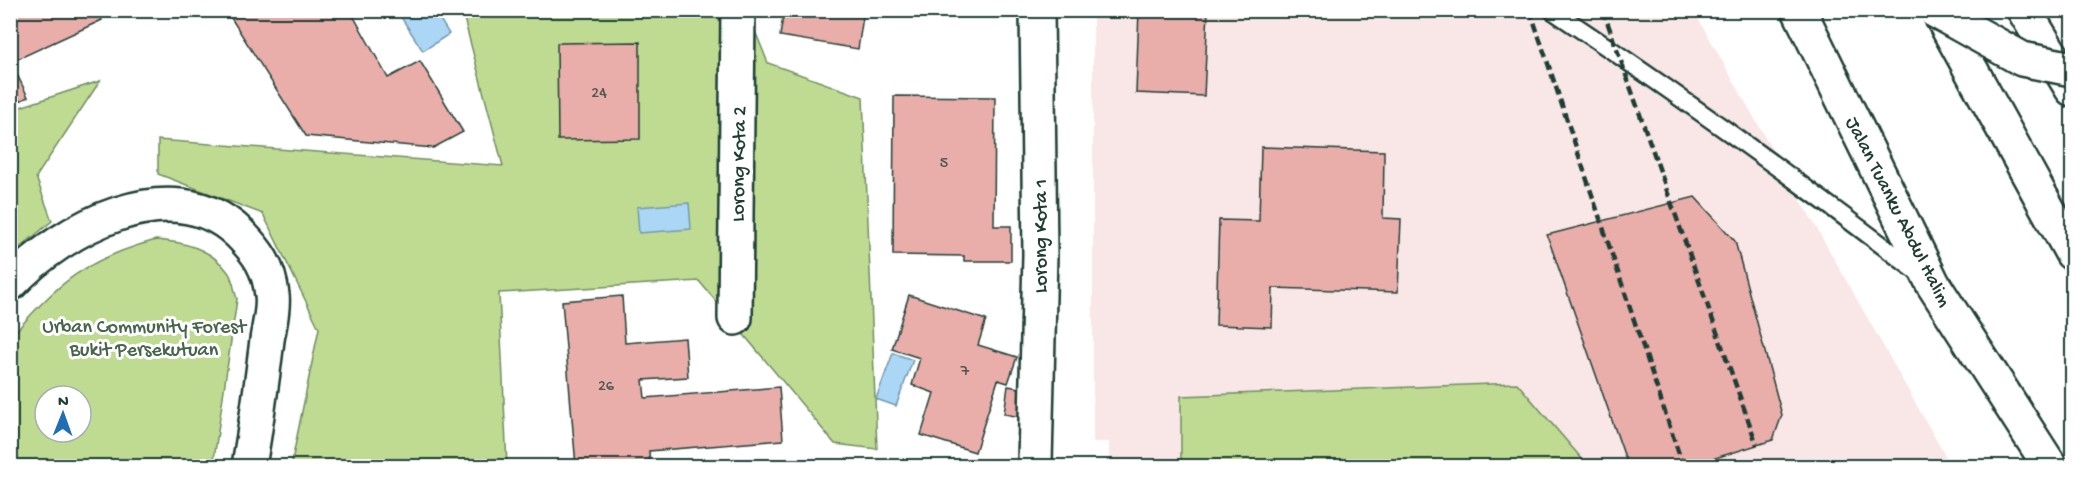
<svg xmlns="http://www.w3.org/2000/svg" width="2083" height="477" font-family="'Gochi Hand',sans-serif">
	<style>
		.built { fill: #f8e7e6 }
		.green { fill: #bfdb92; stroke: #6f8c63; stroke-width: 1.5; fill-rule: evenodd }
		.water { fill: #abd6f6; stroke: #7399a8; stroke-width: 1.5 }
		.building { fill: #e9aeaa; stroke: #1f3d34; stroke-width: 1.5 }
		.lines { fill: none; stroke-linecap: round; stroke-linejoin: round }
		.service-casing { stroke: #1f3d34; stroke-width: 21 }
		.minor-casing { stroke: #1f3d34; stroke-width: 38 }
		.tertiary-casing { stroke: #1f3d34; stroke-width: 38 }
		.primary-casing { stroke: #1f3d34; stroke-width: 38 }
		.service { stroke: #fff; stroke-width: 16 }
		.minor { stroke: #fff; stroke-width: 33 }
		.tertiary { stroke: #fff; stroke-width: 33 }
		.primary { stroke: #fff; stroke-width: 33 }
		.rail { stroke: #1f3d34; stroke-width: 4.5; stroke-dasharray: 9 4.5; stroke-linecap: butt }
		.primary-bridge-casing { stroke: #1f3d34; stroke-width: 38; stroke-linecap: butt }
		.primary-bridge { stroke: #fff; stroke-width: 33 }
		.labels { text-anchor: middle; stroke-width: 6; stroke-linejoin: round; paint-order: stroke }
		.number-label { font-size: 16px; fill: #525952 }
		.street-label { font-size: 20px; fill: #1f3d34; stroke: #fff }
		.park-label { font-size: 20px; fill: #47644c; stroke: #fff }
	</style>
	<rect width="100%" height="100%" fill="#fff"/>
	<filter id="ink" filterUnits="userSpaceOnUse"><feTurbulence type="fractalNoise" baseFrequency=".0167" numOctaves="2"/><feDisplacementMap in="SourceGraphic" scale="12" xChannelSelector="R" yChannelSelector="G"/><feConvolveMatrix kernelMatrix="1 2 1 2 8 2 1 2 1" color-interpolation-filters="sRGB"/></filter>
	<g filter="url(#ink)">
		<path class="built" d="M1093 11H1694L1951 466H1109V442H1093Z"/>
		<path class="green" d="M462 11H747L768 63 863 97 877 449 835 444 699 281 499 293 507 466H291L319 328 263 214 158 174V140L503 166Z
			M100 81 36 177 52 221 11 255V110Z
			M156 240C183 242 211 248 228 272 233 278 234 290 237 299L213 466H11V337C58 283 85 259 156 240ZM45 396H81V432H45Z
			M1517 383 1588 466H1181V396Z"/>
		<path class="water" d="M397 11H435L449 34 423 51Z
			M689 203 691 229 639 233 637 207Z
			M893 353 913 360 896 406 876 399Z"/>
		<path class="building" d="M10 10H98L102 20 11 62 28 97 10 106Z
			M226 10H350L388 78 420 61 463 132 433 148 306 136Z
			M784 10H864L858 49 780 36Z
			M1139 10H1208L1204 96 1136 93Z
			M640 42V139L558 140 557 43Z
			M894 96 995 97 994 226H1011V261H964V256L893 255Z
			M1261 147 1384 151 1383 218 1401 219 1398 292 1273 288 1272 327 1216 325 1219 220 1259 221Z
			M1695 197 1735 241 1782 415 1773 440 1690 466H1628L1547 235Z
			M909 295 986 320 978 345 1017 357 1008 383 998 380 975 452 921 435 934 393 912 385 920 358 892 349Z
			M622 296 625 343 685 338 688 377 643 380 645 398 779 387 783 440 649 451 650 466H576L562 301Z
			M1008 386 1031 390 1026 418 1004 414Z"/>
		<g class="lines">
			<defs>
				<path id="service" d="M1552 10C1678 94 1800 182 1920 274"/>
				<path id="minor" d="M735 318 738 10
					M1035 462 1040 254 1037 10"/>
				<path id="tertiary" d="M10 284C62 228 172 169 239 233 258 252 269 267 272 295 274 309 269 326 267 340 262 382 256 425 249 466"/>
				<path id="primary" d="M1799 10 1933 284 2050 466
					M1938 10 2072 253
					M2024 10 2072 89"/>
			</defs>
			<use href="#service" class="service-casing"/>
			<use href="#minor" class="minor-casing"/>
			<use href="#tertiary" class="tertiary-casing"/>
			<use href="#primary" class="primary-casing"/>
			<use href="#service" class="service"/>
			<use href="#minor" class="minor"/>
			<use href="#tertiary" class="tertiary"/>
			<use href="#primary" class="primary"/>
			<path class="rail" d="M1530 10 1683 466
				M1603 10 1757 445"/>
			<defs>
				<path id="primary-bridge" d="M1934 10 2022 59 2072 69"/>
			</defs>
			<use href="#primary-bridge" class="primary-bridge-casing"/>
			<use href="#primary-bridge" class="primary-bridge"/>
		</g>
	</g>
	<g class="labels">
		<g class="number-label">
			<text x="599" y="97">24</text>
			<text x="944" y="167">5</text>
			<text x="965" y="375">7</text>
			<text x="606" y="390">26</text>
		</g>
		<g class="street-label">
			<text transform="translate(737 164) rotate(-89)" y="7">Lorong Kota 2</text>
			<text transform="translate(1900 211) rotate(63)" y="7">Jalan Tuanku Abdul Halim</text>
			<text transform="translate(1039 236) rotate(-90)" y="7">Lorong Kota 1</text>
		</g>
		<g class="park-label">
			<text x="144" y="332">Urban Community Forest<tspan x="144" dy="23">Bukit Persekutuan</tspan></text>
		</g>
	</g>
	<rect width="2083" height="477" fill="none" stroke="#fff" stroke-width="36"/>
	<rect x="18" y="18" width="2047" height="441" fill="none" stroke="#1f3d34" stroke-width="2" filter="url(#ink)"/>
	<g transform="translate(63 414) rotate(1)"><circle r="28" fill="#ffffff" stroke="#a5b1ae" stroke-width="1.5"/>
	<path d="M0-4.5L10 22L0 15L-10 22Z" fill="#1f6fb2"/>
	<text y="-9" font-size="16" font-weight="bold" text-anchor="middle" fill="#1f3d34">N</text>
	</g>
</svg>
